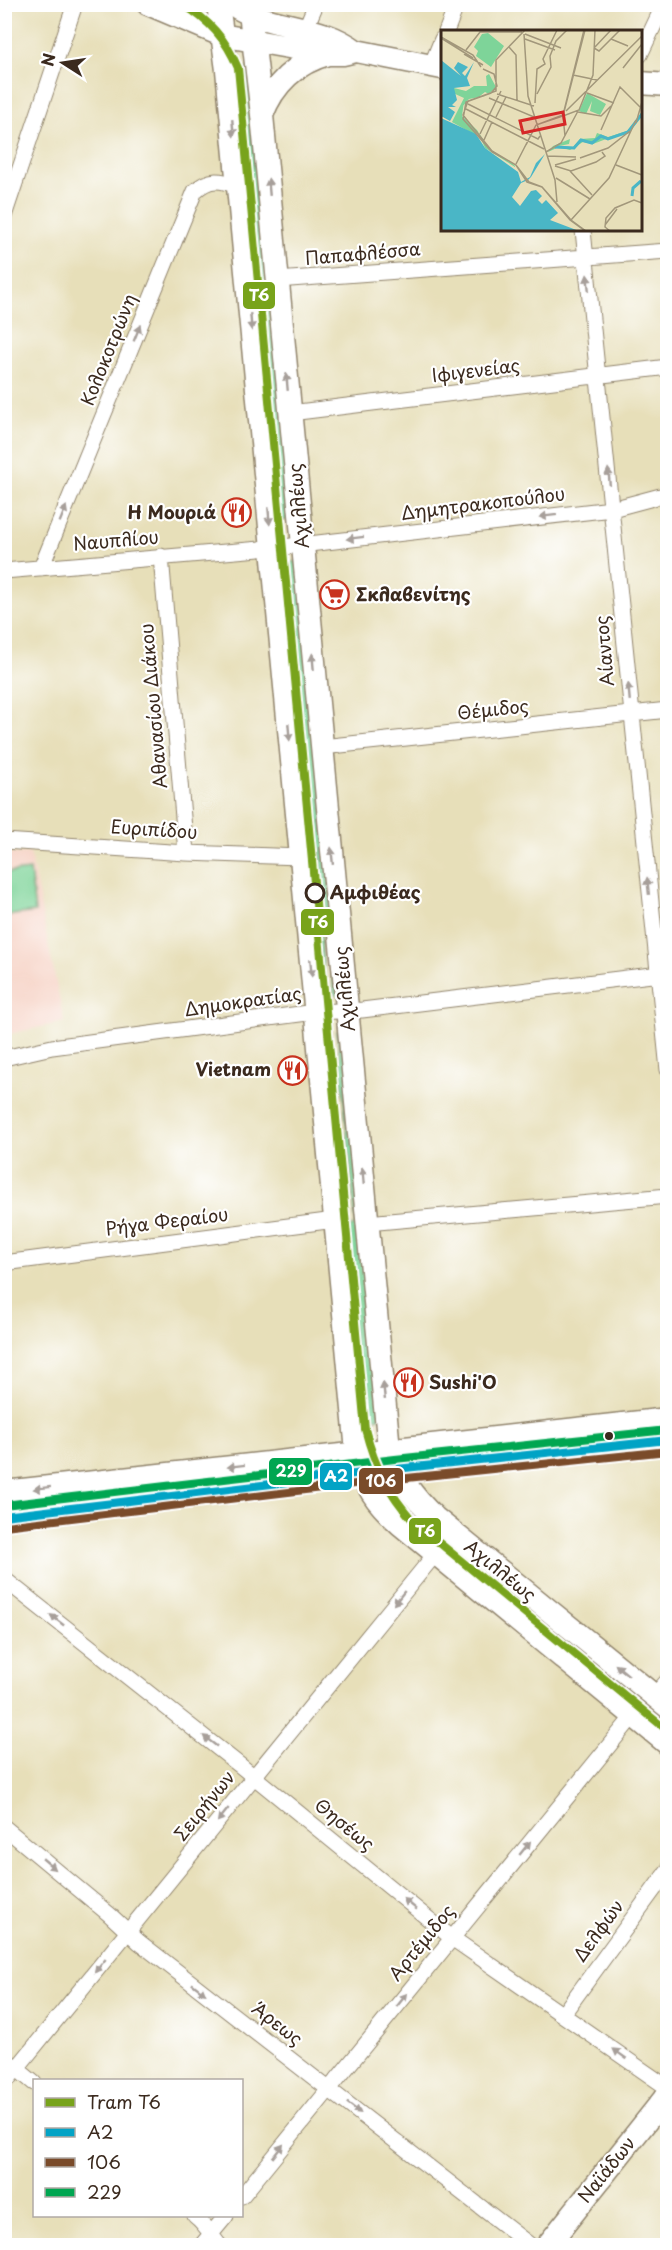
<svg xmlns="http://www.w3.org/2000/svg" width="672" height="2250" font-family="'Playpen Sans',sans-serif">
	<style>
		.built { fill: #f6d2c4 }
		.green { fill: #7ed499; stroke: #5c7f5c; stroke-width: 1.5 }
		.lines { fill: none; stroke-linecap: round; stroke-linejoin: round }
		.street-casing { stroke: #91846c; stroke-width: 17 }
		.secondary-casing { stroke: #91846c; stroke-width: 25 }
		.street { stroke: #fff; stroke-width: 15 }
		.secondary { stroke: #fff; stroke-width: 22 }
		.bus-1-casing { stroke: #fff; stroke-width: 12 }
		.bus-2-casing { stroke: #fff; stroke-width: 12 }
		.bus-3-casing { stroke: #fff; stroke-width: 12 }
		.bus-1 { stroke: #03a3c5; stroke-width: 8 }
		.bus-2 { stroke: #7a4b2a; stroke-width: 8 }
		.bus-3 { stroke: #00a651; stroke-width: 8 }
		.tram-1-casing { stroke: #fff; stroke-width: 12 }
		.tram-1 { stroke: #78a31b; stroke-width: 8 }
		.oneway { fill: #a79f9a }
		.stop-dot { fill: #fff; stroke: #3b2a1e; stroke-width: 3 }
		.bus-dot { fill: #3b2a1e; stroke: #fff; stroke-width: 2 }
		.labels { text-anchor: middle; stroke-width: 4.5; stroke-linejoin: round; paint-order: stroke }
		.street-label { font-size: 18px; fill: #3b2a1e; stroke: #fff }
		.poi-label { font-size: 18px; font-weight: bold; fill: #3b2a1e; stroke: #fff; text-anchor: end }
		.stop-label { font-size: 18px; font-weight: bold; fill: #3b2a1e; stroke: #fff; text-anchor: start }
		.inset-river { fill: none; stroke: #4ab6c6; stroke-width: 3 }
		.inset-road { fill: none; stroke: #a2977b; stroke-width: 1.5 }
		.view { fill: #d62828; fill-opacity: 0.15; stroke: #d62828; stroke-width: 3 }
		.inset-edge { fill: none; stroke: #3b2a1e; stroke-width: 3 }
		.line-badge { stroke: #fff; stroke-width: 2 }
		.badge-label { font-size: 16px; text-anchor: middle; font-weight: bold; fill: #fff }
	</style>
	<rect width="100%" height="100%" fill="#fff"/>
	<filter id="ink" filterUnits="userSpaceOnUse"><feTurbulence type="fractalNoise" baseFrequency=".0167" numOctaves="2"/><feDisplacementMap in="SourceGraphic" scale="12" xChannelSelector="R" yChannelSelector="G"/><feConvolveMatrix kernelMatrix="1 2 1 2 8 2 1 2 1" color-interpolation-filters="sRGB"/></filter>
	<filter id="wash" filterUnits="userSpaceOnUse"><feTurbulence type="fractalNoise" baseFrequency=".008" numOctaves="4" result="noise"/><feDisplacementMap in="SourceGraphic" scale="24" xChannelSelector="R" yChannelSelector="G"/><feGaussianBlur stdDeviation="1.35" result="paint"/><feColorMatrix in="noise" values="0 0 0 0 0 0 0 0 0 0 0 0 0 0 0 0 0 1.4 0 .05"/><feComposite in="paint" operator="in"/></filter>
	<g filter="url(#wash)">
		<rect width="100%" height="100%" fill="#e7dfb9"/>
		<path class="built" d="M30 853 64 1022 5 1035 4 854Z"/>
		<path class="green" d="M252 68 296 519 278 521 234 70Z
			M301 561 340 995H334L315 800 309 801 326 996H321L282 563Z
			M30 870 35 912 5 916V873Z
			M337 1031H344L380 1417 373 1418 374 1430 362 1431 323 1032H329L349 1227 356 1226Z
			M400 1481 622 1676 611 1688 395 1507 379 1485Z"/>
	</g>
	<g filter="url(#ink)">
		<g class="lines">
			<defs>
				<path id="street" d="M306 27 316 4
					M446 32 457 4
					M640 55 664 4
					M431 66 442 39
					M4 216 75 4
					M583 230 668 1070
					M277 280 668 251
					M290 413 668 367
					M161 556 186 853
					M41 568 195 191C210 177 221 180 238 186
					M4 571 283 547 612 509 668 494
					M322 747 668 710
					M4 841 186 853 301 857
					M4 1058 52 1047 315 1012 362 1010 668 973
					M367 1223 668 1196
					M4 1263 335 1220
					M4 1579 242 1767 452 1938 668 2088
					M654 1696 668 1680
					M4 1827 110 1915 139 1942 531 2246
					M563 2014 668 1870
					M4 2058 34 2083
					M4 2084 436 1553
					M242 2196 634 1715
					M195 2216C206 2224 211 2236 220 2246
					M201 2246 226 2216"/>
				<path id="secondary" d="M148 4 221 35 328 54H343L356 51 442 68
					M218 4 227 70 357 1452C364 1486 375 1501 400 1524L668 1744
					M249 4 262 115 389 1449C398 1477 413 1497 435 1518L668 1707
					M238 8C276 29 321 24 356 51
					M640 83 668 85
					M262 115C274 83 296 63 328 54
					M4 1492 668 1419
					M4 1516 396 1469 668 1440
					M547 2246 668 2094"/>
			</defs>
			<use href="#street" class="street-casing"/>
			<use href="#secondary" class="secondary-casing"/>
			<use href="#street" class="street"/>
			<use href="#secondary" class="secondary"/>
			<defs>
				<path id="bus-1" d="M4 1516 396 1469 668 1440"/>
				<path id="bus-2" d="M5 1526 397 1479 668 1451"/>
				<path id="bus-3" d="M4 1505 395 1459 667 1430"/>
			</defs>
			<use href="#bus-1" class="bus-1-casing"/>
			<use href="#bus-2" class="bus-2-casing"/>
			<use href="#bus-3" class="bus-3-casing"/>
			<use href="#bus-1" class="bus-1"/>
			<use href="#bus-2" class="bus-2"/>
			<use href="#bus-3" class="bus-3"/>
			<defs>
				<path id="tram-1" d="M182 4C209 20 226 39 238 68L365 1429C375 1468 388 1492 414 1522L668 1731"/>
			</defs>
			<use href="#tram-1" class="tram-1-casing"/>
			<use href="#tram-1" class="tram-1"/>
		</g>
		<defs><path id="oneway-solid" d="M-6-.8H1V-3.2L6.5 0L1 3.2V.8H-6Z" transform="scale(1.5)"/></defs>
		<g class="oneway">
			<use href="#oneway-solid" transform="translate(233 128) rotate(85)"/>
			<use href="#oneway-solid" transform="translate(269 187) rotate(-95)"/>
			<use href="#oneway-solid" transform="translate(588 283) rotate(-96)"/>
			<use href="#oneway-solid" transform="translate(251 322) rotate(85)"/>
			<use href="#oneway-solid" transform="translate(137 333) rotate(-68)"/>
			<use href="#oneway-solid" transform="translate(287 382) rotate(-95)"/>
			<use href="#oneway-solid" transform="translate(609 477) rotate(-96)"/>
			<use href="#oneway-solid" transform="translate(63 514) rotate(-68)"/>
			<use href="#oneway-solid" transform="translate(269 516) rotate(85)"/>
			<use href="#oneway-solid" transform="translate(548 516) rotate(173)"/>
			<use href="#oneway-solid" transform="translate(355 538) rotate(173)"/>
			<use href="#oneway-solid" transform="translate(313 662) rotate(-95)"/>
			<use href="#oneway-solid" transform="translate(629 692) rotate(-95)"/>
			<use href="#oneway-solid" transform="translate(289 732) rotate(85)"/>
			<use href="#oneway-solid" transform="translate(332 856) rotate(-96)"/>
			<use href="#oneway-solid" transform="translate(648 886) rotate(-96)"/>
			<use href="#oneway-solid" transform="translate(311 968) rotate(85)"/>
			<use href="#oneway-solid" transform="translate(363 1176) rotate(-95)"/>
			<use href="#oneway-solid" transform="translate(384 1391) rotate(-96)"/>
			<use href="#oneway-solid" transform="translate(236 1466) rotate(173)"/>
			<use href="#oneway-solid" transform="translate(42 1488) rotate(173)"/>
			<use href="#oneway-solid" transform="translate(399 1598) rotate(129)"/>
			<use href="#oneway-solid" transform="translate(57 1620) rotate(-142)"/>
			<use href="#oneway-solid" transform="translate(622 1670) rotate(-141)"/>
			<use href="#oneway-solid" transform="translate(210 1741) rotate(-142)"/>
			<use href="#oneway-solid" transform="translate(223 1815) rotate(129)"/>
			<use href="#oneway-solid" transform="translate(525 1848) rotate(-51)"/>
			<use href="#oneway-solid" transform="translate(49 1864) rotate(40)"/>
			<use href="#oneway-solid" transform="translate(410 1904) rotate(-141)"/>
			<use href="#oneway-solid" transform="translate(100 1966) rotate(129)"/>
			<use href="#oneway-solid" transform="translate(199 1989) rotate(38)"/>
			<use href="#oneway-solid" transform="translate(402 2000) rotate(-51)"/>
			<use href="#oneway-solid" transform="translate(620 2054) rotate(-144)"/>
			<use href="#oneway-solid" transform="translate(354 2108) rotate(38)"/>
			<use href="#oneway-solid" transform="translate(278 2151) rotate(-51)"/>
		</g>
	</g>
	<defs>
		<symbol id="restaurant-ring" viewBox="-11 -11 22 22"><circle r="9.5" fill="#fff" stroke="#c8321e" stroke-width="1.5"/><path d="M-5-6h1v4h1v-4h1v4h1v-4h1v5L-1.5 .5V6h-2V.5L-5-1ZM5-6V6H3V1.5H1.5Q1.5-4 5-6Z" fill="#c8321e"/></symbol>
		<symbol id="supermarket-ring" viewBox="-11 -11 22 22"><circle r="9.5" fill="#fff" stroke="#c8321e" stroke-width="1.5"/><path d="M-6-5.5h2.5l.6 2H6L4.5 2H-2.5L-4.4-4H-6ZM-1.5 3.2a1.3 1.3 0 1 0 .1 0ZM3 3.2a1.3 1.3 0 1 0 .1 0Z" fill="#c8321e"/></symbol>
	</defs>
	<g fill-rule="evenodd">
		<use href="#restaurant-ring" x="220" y="496" width="33" height="33"/>
		<use href="#supermarket-ring" x="318" y="578" width="33" height="33"/>
		<use href="#restaurant-ring" x="276" y="1054" width="33" height="33"/>
		<use href="#restaurant-ring" x="392" y="1366" width="33" height="33"/>
	</g>
	<circle class="stop-dot" cx="315" cy="893" r="9"/>
	<circle class="bus-dot" cx="609" cy="1436" r="5"/>
	<g class="labels">
		<g class="street-label">
			<text transform="translate(363 254) rotate(-5)" y="6">Παπαφλέσσα</text>
			<text transform="translate(109 350) rotate(-68)" y="6">Κολοκοτρώνη</text>
			<text transform="translate(476 371) rotate(-7)" y="6">Ιφιγενείας</text>
			<text transform="translate(483 504) rotate(-7)" y="6">Δημητρακοπούλου</text>
			<text transform="translate(299 506) rotate(-95)" y="6">Αχιλλέως</text>
			<text transform="translate(116 541) rotate(-5)" y="6">Ναυπλίου</text>
			<text transform="translate(605 651) rotate(-95)" y="6">Αίαντος</text>
			<text transform="translate(154 706) rotate(-95)" y="6">Αθανασίου Διάκου</text>
			<text transform="translate(493 710) rotate(-6)" y="6">Θέμιδος</text>
			<text transform="translate(154 830) rotate(4)" y="6">Ευριπίδου</text>
			<text transform="translate(345 989) rotate(-95)" y="6">Αχιλλέως</text>
			<text transform="translate(243 1002) rotate(-8)" y="6">Δημοκρατίας</text>
			<text transform="translate(167 1222) rotate(-7)" y="6">Ρήγα Φεραίου</text>
			<text transform="translate(500 1571) rotate(39)" y="6">Αχιλλέως</text>
			<text transform="translate(205 1806) rotate(-51)" y="6">Σειρήνων</text>
			<text transform="translate(344 1825) rotate(39)" y="6">Θησέως</text>
			<text transform="translate(599 1931) rotate(-54)" y="6">Δελφών</text>
			<text transform="translate(422 1943) rotate(-51)" y="6">Αρτέμιδος</text>
			<text transform="translate(277 2024) rotate(38)" y="6">Άρεως</text>
			<text transform="translate(607 2170) rotate(-51)" y="6">Ναϊάδων</text>
		</g>
		<g class="poi-label">
			<text x="216" y="519">Η Μουριά</text>
			<text x="356" y="601" text-anchor="start">Σκλαβενίτης</text>
			<text x="271" y="1076">Vietnam</text>
			<text x="429" y="1389" text-anchor="start">Sushi'O</text>
		</g>
		<g class="stop-label">
			<text x="330" y="899">Αμφιθέας</text>
		</g>
	</g>
	<g transform="translate(441 30)">
		<rect width="201" height="201" fill="#e7dfb9"/>
		<path d="M47 3 63 16 50 37 35 26 37 21 33 17 41 4ZM48 44 55 57 48 64 44 62 39 66H44L28 69 22 76 23 71 21 86 36 100 49 120 72 134 74 136V137L44 118 37 102 34 105 11 92 23 68 12 63 13 58 25 61 33 56H46L45 46ZM146 63 165 74 159 85 149 81 151 71 145 84 138 81ZM201 83 184 105 181 103 152 114 142 112 129 120 118 117 107 122 112 116 129 109 128 114 118 116 132 117 139 109 154 108 156 103 167 107 186 101Z" fill="#7ed499"/>
		<path d="M0 30 20 46 13 38 17 32 27 37 21 43 24 46 33 32 26 48 29 56 13 58 16 70 11 75 15 77H7L14 82 9 91 0 86ZM0 88 35 104 44 118 77 142 80 152 89 147 95 133 104 124 90 147 87 150 80 153 71 167 79 176 90 161 95 160 101 166 97 170 101 174 105 170 117 183 109 190 138 201H0Z" fill="#4ab6c6"/>
		<path class="inset-river" d="M114 117 133 118 140 110 151 113 160 106 167 109 187 102 201 84M191 166 192 158 200 151"/>
		<path class="inset-road" d="M84 0 55 30V61L27 71 22 85 51 121 75 135 88 152 101 157 130 190 145 201M83 4 87 66 114 150 116 172M84 4 120 18M0 7 32 25 40 37M0 8 32 28M84 9 114 20M170 9 187 16M68 17 75 25 76 70M153 18 158 21 179 0M153 18 170 0M25 20 39 2H81M23 24 42 35M182 38 201 14M42 39 53 44 56 56 50 63 25 72 22 89 51 122 75 135 86 152 101 157 129 190 144 201M132 45 156 50M146 63 173 73M56 64 93 76M96 64 110 37 109 26 115 11 126 0M48 68 93 87M94 73 96 39 104 34 102 29 116 0M27 74 97 109 99 106M25 79 103 119M125 81 201 6M137 82 160 86 170 76M55 87 65 67M195 93 201 72M160 100 179 57 199 77M39 104 60 61M124 106 122 86 138 80 152 45 154 0M43 110 51 92M85 115 95 95 122 85 143 0M105 122 120 113 137 81M106 126 135 127M139 128 167 118 189 101M75 134 95 95 122 86 144 0M114 135 135 129M175 135 201 145M114 136 130 141 155 132 164 126 161 122M129 141 151 165M115 148 149 169M130 190 168 148 195 90M164 195 176 179M169 201 164 197 165 188 174 178 193 170 201 173"/>
		<path class="view" d="M122 82 124 94 82 103 79 91Z"/>
		<rect width="201" height="201" class="inset-edge"/>
	</g>
	<g class="line-badge">
		<rect x="242" y="281" width="34" height="29" rx="6" fill="#78a31b"/>
		<rect x="300" y="908" width="35" height="28" rx="6" fill="#78a31b"/>
		<rect x="268" y="1457" width="45" height="29" rx="6" fill="#00a651"/>
		<rect x="319" y="1462" width="34" height="29" rx="6" fill="#03a3c5"/>
		<rect x="358" y="1467" width="46" height="28" rx="6" fill="#7a4b2a"/>
		<rect x="408" y="1517" width="34" height="28" rx="6" fill="#78a31b"/>
	</g>
	<g class="badge-label">
		<text x="259" y="301">Τ6</text>
		<text x="318" y="928">Τ6</text>
		<text x="291" y="1477">229</text>
		<text x="336" y="1482">Α2</text>
		<text x="381" y="1487">106</text>
		<text x="425" y="1537">Τ6</text>
	</g>
	<rect width="672" height="2250" fill="none" stroke="#fff" stroke-width="24"/>
	<rect x="33" y="2079" width="210" height="138" fill="#ffffff" stroke="#b1aaa5" stroke-width="1.5"/>
	<rect x="45" y="2098" width="30" height="9" fill="#78a31b" stroke="#b1aaa5" stroke-width="1.5"/>
	<text x="87" y="2109" font-size="18" fill="#3b2a1e">Tram Τ6</text>
	<rect x="45" y="2128" width="30" height="9" fill="#03a3c5" stroke="#b1aaa5" stroke-width="1.5"/>
	<text x="87" y="2139" font-size="18" fill="#3b2a1e">Α2</text>
	<rect x="45" y="2158" width="30" height="9" fill="#7a4b2a" stroke="#b1aaa5" stroke-width="1.5"/>
	<text x="87" y="2169" font-size="18" fill="#3b2a1e">106</text>
	<rect x="45" y="2188" width="30" height="9" fill="#00a651" stroke="#b1aaa5" stroke-width="1.5"/>
	<text x="87" y="2199" font-size="18" fill="#3b2a1e">229</text>
	<g transform="translate(63 63) rotate(282)" stroke="#ffffff" stroke-width="4.5" paint-order="stroke">
	<path d="M0-4.5L10 22L0 15L-10 22Z" fill="#3b2a1e"/>
	<text y="-9" font-size="16" font-weight="bold" text-anchor="middle" fill="#3b2a1e">N</text>
	</g>
</svg>
